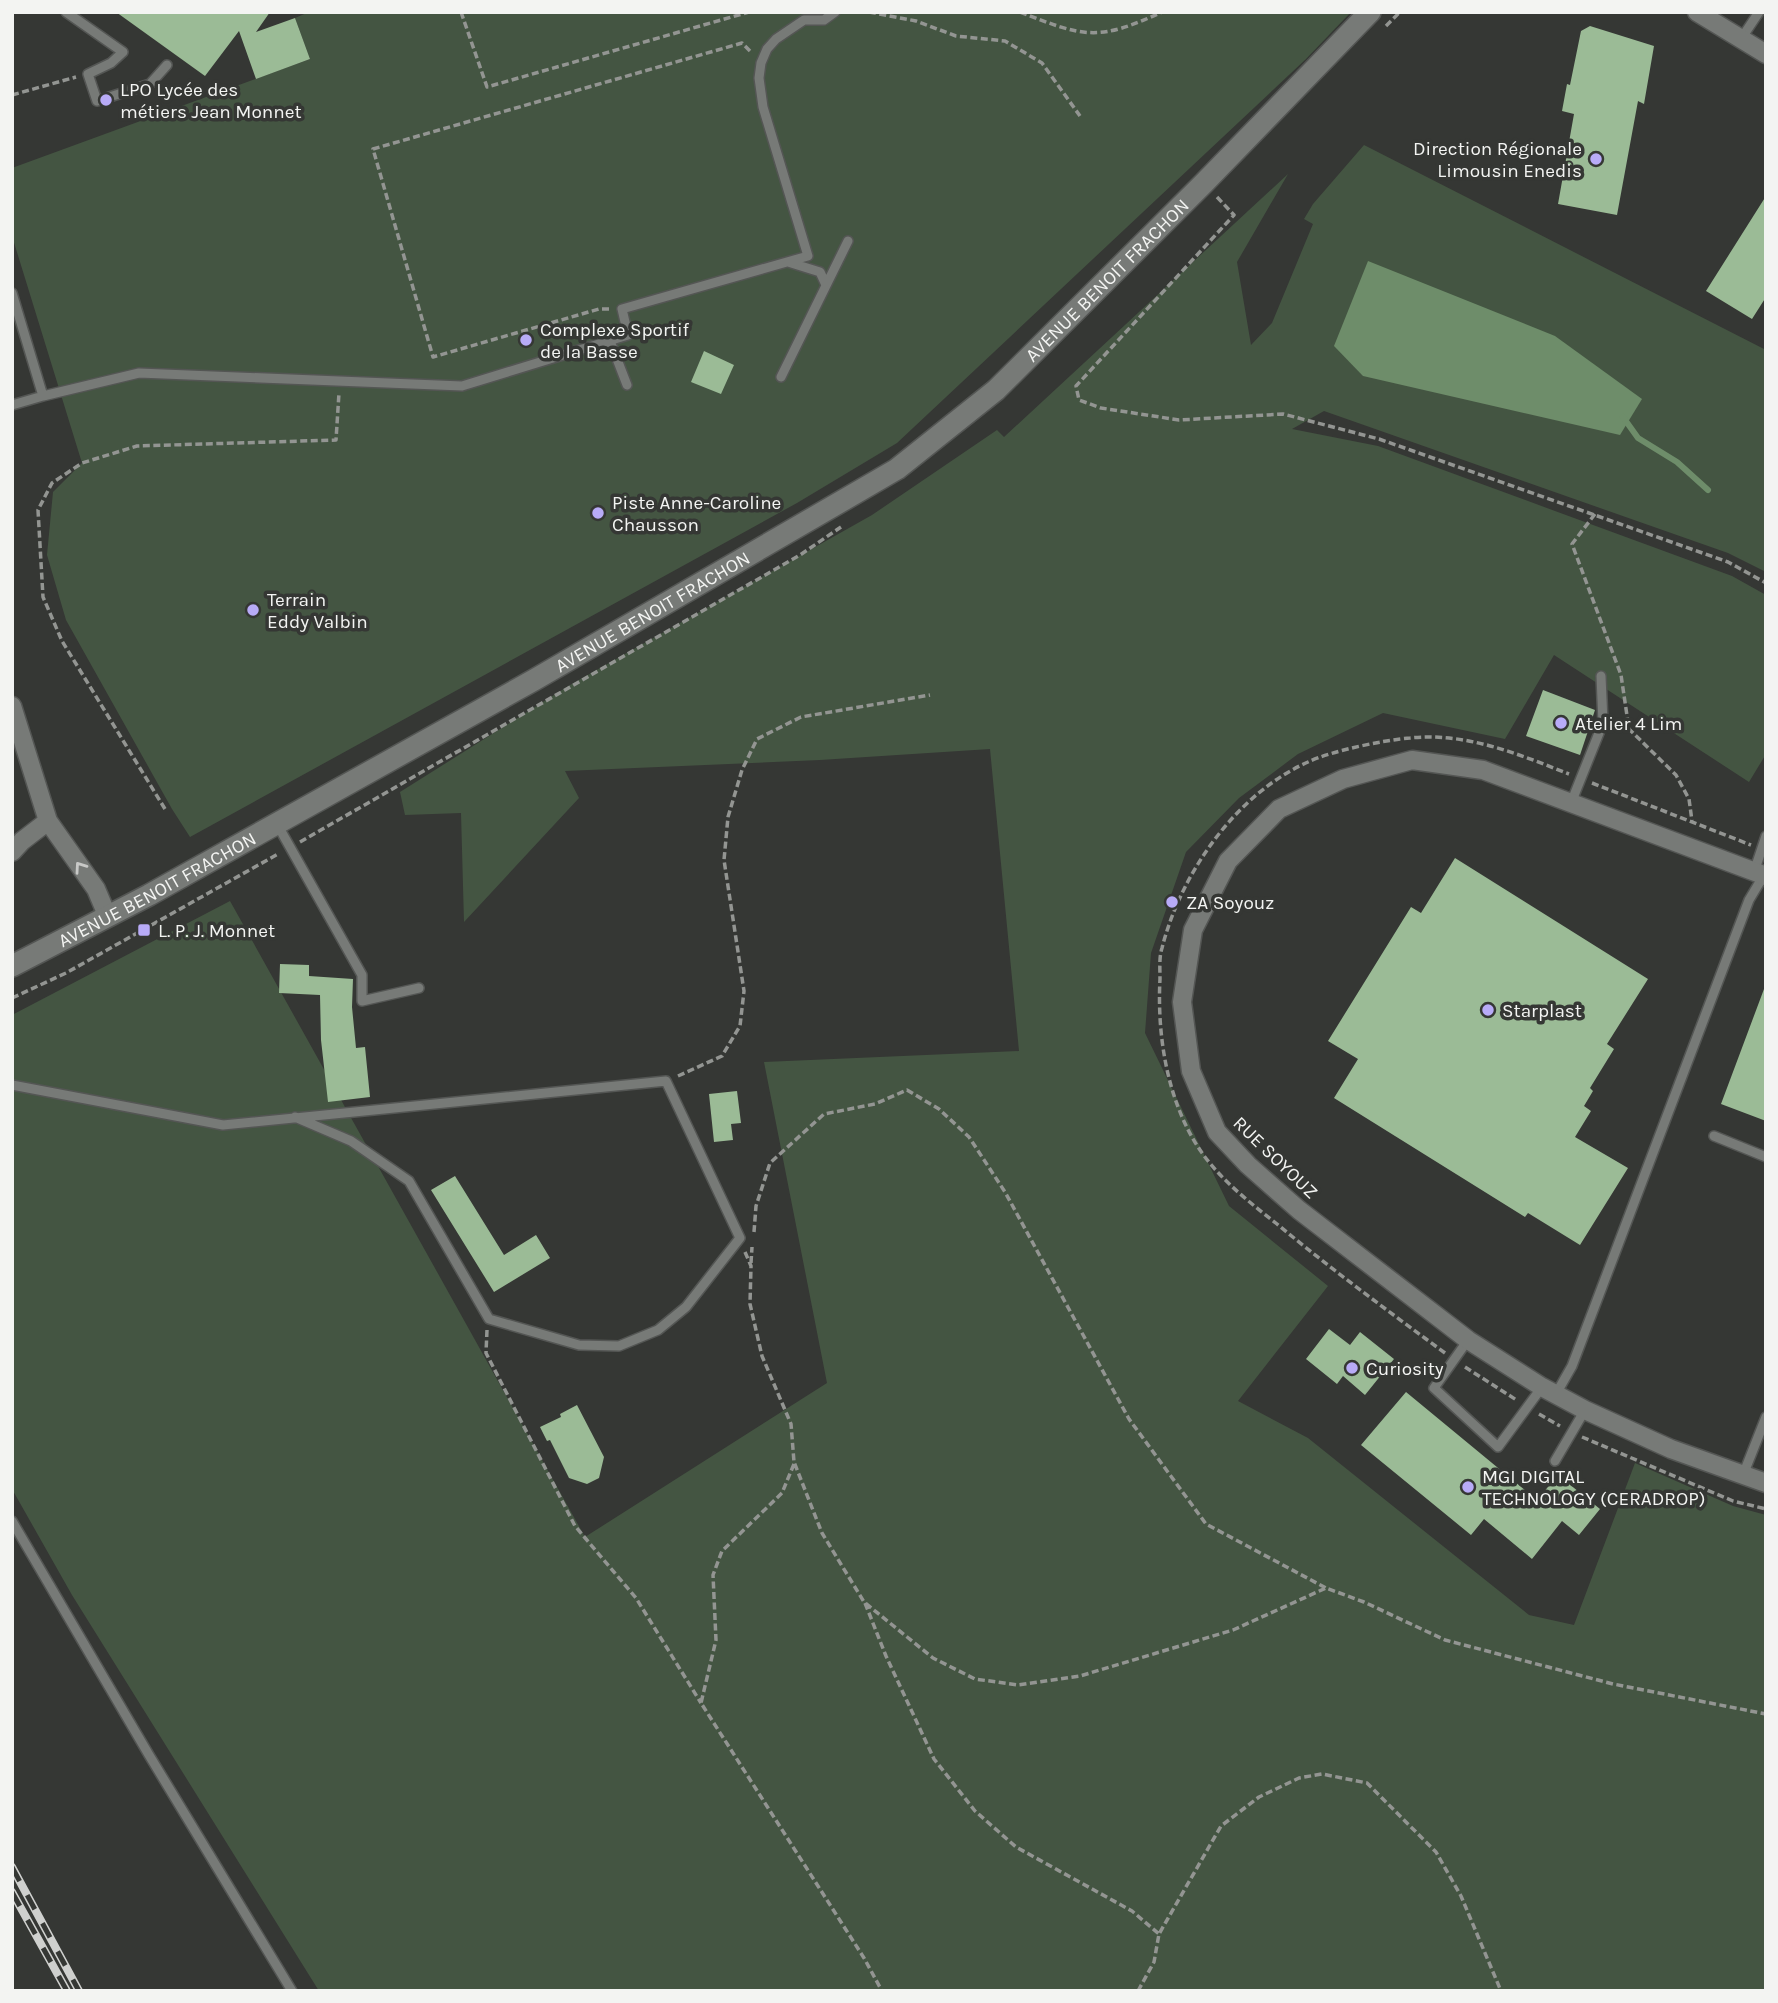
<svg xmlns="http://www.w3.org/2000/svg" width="1778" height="2003" font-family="Karla,sans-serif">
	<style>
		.green { fill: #445542 }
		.water { fill: #6e8d6a }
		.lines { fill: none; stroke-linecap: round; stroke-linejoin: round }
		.stream { stroke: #6e8d6a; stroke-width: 6 }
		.building { fill: #9bbb96 }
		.lane-casing { stroke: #545654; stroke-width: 12 }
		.street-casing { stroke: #545654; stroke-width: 21 }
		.secondary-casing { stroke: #545654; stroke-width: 24 }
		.path { stroke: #939592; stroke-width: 3.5; stroke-dasharray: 7 3.5; stroke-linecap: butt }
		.lane { stroke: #777a77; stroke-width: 9 }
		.street { stroke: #777a77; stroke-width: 18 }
		.secondary { stroke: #777a77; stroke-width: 21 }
		.rail-casing { stroke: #cfd0ce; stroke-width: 8 }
		.rail { stroke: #353734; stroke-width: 5; stroke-dasharray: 16; stroke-linecap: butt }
		.oneway { stroke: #c8c9c7 }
		.poi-dot { fill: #b8abf7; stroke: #353734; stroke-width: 2.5 }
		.labels { text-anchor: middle; stroke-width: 7; stroke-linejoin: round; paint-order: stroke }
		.poi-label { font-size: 19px; fill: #f3f4f2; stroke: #353734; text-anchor: start }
		.street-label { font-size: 19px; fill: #f3f4f2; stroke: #353734 }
	</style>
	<rect width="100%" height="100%" fill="#353734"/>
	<path class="green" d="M309 12H1351L1306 59 897 443 797 503 190 837 172 809 66 620 47 555 53 492 82 463 12 236V168L310 59 295 18Z
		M1364 145 1766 350V572L1728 553 1324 411 1292 429 1378 446 1732 576 1766 595V754L1749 782 1554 655 1505 739 1383 713 1298 754 1239 798 1186 852 1151 953 1145 1033 1229 1206 1328 1286 1238 1401 1308 1438 1529 1615 1574 1625 1635 1463 1733 1506 1766 1515V1991H319L72 1595 12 1489V1015L230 901 585 1537 827 1383 764 1062 1019 1051 990 749 820 760 565 771 579 798 464 922 461 813 405 815 400 792 570 685 872 515 997 430 1004 437 1288 174 1237 262 1251 345 1272 323 1313 224 1304 219 1313 204Z"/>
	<path class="water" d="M1368 261 1555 336 1642 399 1620 435 1363 376 1334 346Z"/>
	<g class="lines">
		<path class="stream" d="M1623 417 1638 438 1677 462 1708 490"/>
	</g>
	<path class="building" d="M116 12H270L256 32 295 18 310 59 256 79 239 31 205 76Z
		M1590 26 1654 46 1644 104 1638 101 1617 215 1558 204 1574 114 1562 111 1567 84 1570 85 1581 31Z
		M1766 196V297L1752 319 1706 291Z
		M704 351 734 365 721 394 691 382Z
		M1543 690 1595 710 1580 755 1526 736Z
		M1455 858 1648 979 1607 1044 1614 1049 1590 1088 1593 1091 1584 1106 1591 1111 1575 1137 1628 1168 1580 1245 1528 1213 1525 1217 1334 1098 1358 1059 1328 1041 1411 907 1421 913Z
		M280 964 309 965V976L353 979 352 1007 356 1048 365 1047 370 1097 328 1102 321 1040 320 995 279 993Z
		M1764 989H1766V1121L1721 1104Z
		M737 1091 741 1123 731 1124 733 1140 714 1142 709 1094Z
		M455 1176 504 1255 536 1235 550 1258 494 1292 431 1190Z
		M1329 1329 1350 1345 1360 1332 1394 1359 1365 1395 1343 1376 1337 1384 1306 1359Z
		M1406 1392 1537 1500 1558 1475 1600 1509 1579 1535 1562 1521 1532 1559 1484 1519 1471 1535 1361 1445Z
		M577 1405 604 1457 599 1478 587 1484 569 1478 550 1440 547 1441 540 1427 561 1417 560 1414Z"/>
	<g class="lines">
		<defs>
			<path id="lane" d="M66 12 123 52 111 63 88 74 97 101 150 84 167 65
				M1741 39 1759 12
				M788 262 820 272 826 285
				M12 293 43 396 12 405
				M610 341 627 385
				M781 377 848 241
				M43 396 139 373 462 386 628 335 622 309 808 256 763 107 759 78 761 63 767 49 776 39 804 20H824L835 12
				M1571 803 1603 723 1601 676
				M277 824 362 975V1001L419 988
				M1754 872 1766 836
				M12 1085 223 1125 666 1081 740 1238 686 1307 658 1330 619 1346 579 1345 489 1319 409 1181 351 1141 295 1117
				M1714 1136 1766 1157
				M1468 1340 1434 1388 1498 1447 1542 1387
				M1556 1394 1572 1366 1749 900 1764 875
				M1555 1461 1585 1410
				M1743 1475 1766 1417
				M12 1521 149 1755 292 1991"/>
			<path id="street" d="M1697 12 1766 54
				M12 706 48 821 96 889 107 915
				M12 852 22 841 48 821
				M1766 876 1483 770 1412 760 1343 779 1279 809 1228 861 1193 930 1182 1002 1191 1071 1217 1132 1248 1165 1299 1210 1468 1340 1542 1387 1585 1410 1671 1449 1766 1483"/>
			<g id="secondary">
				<path id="s1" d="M12 966 149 895 534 680 897 469 996 390 1204 183 1370 12"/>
			</g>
		</defs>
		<use href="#lane" class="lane-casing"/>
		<use href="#street" class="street-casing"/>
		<use href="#secondary" class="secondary-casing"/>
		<path class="path" d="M461 12 487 87 749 12
			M869 12 916 21 956 36 1005 41 1042 63 1080 116
			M1020 12C1084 37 1097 42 1162 12
			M1386 26 1400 12
			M12 95 76 77
			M1217 197 1234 215 1076 386 1079 400 1101 408 1179 420 1283 414 1379 439 1728 562 1766 583
			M609 309H599L433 357 373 149 742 43 751 52
			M1595 514 1572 544 1621 675 1629 729 1676 775 1689 799 1692 821
			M1592 783 1751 845
			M165 809 62 641 43 597 38 510 52 483 82 463 137 446 336 440 339 393
			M300 842 800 555 841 527
			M12 998 66 973 278 854
			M678 1076 722 1056 740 1026 744 991 724 860 728 817 742 770 757 739 801 717 930 695
			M754 1232 756 1206 770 1163 824 1114 875 1104 907 1090 939 1109 969 1137 1005 1192 1129 1419 1206 1524 1326 1588
			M745 1252 751 1266 750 1304 762 1356 791 1424 794 1462 822 1533 864 1602 933 1658 975 1679 1018 1685 1080 1676 1233 1630 1326 1588 1364 1602 1445 1640 1613 1684 1766 1714
			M751 1263 752 1247
			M487 1330 486 1353 575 1526 636 1598 701 1703
			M1445 1353C1388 1311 1331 1269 1277 1224 1248 1201 1218 1178 1198 1147 1167 1099 1157 1035 1160 979 1160 969 1159 957 1162 948 1181 873 1236 794 1308 762 1331 751 1384 740 1410 738 1466 732 1518 754 1569 774
			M1465 1367 1518 1401
			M1539 1414 1560 1426
			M1582 1437 1733 1501 1766 1509
			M794 1464 782 1493 722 1551 713 1575 716 1640 701 1703 864 1958 882 1991
			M865 1603 886 1656 934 1759 975 1811 1016 1847 1132 1911 1159 1934
			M1138 1991 1154 1962 1159 1934 1221 1826 1259 1797 1299 1778 1322 1774 1367 1783 1436 1852 1461 1896 1501 1991"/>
		<use href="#lane" class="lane"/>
		<use href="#street" class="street"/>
		<use href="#secondary" class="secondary"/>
		<defs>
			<path id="rail" d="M12 1867 79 1991
				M12 1892 67 1991"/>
		</defs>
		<use href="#rail" class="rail-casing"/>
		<use href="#rail" class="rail"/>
	</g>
	<defs><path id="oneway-chevron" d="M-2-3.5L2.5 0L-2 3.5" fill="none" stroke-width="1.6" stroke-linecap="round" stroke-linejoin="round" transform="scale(1.75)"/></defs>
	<use class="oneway" href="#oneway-chevron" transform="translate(80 867) rotate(-125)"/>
	<g class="poi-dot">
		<circle cx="106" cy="100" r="7"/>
		<circle cx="1596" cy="159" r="7"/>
		<circle cx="526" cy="340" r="7"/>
		<circle cx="598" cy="513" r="7"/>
		<circle cx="253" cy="610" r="7"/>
		<circle cx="1561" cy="723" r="7"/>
		<circle cx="1172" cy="902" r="7"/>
		<rect x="137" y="923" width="14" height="14" rx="3.5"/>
		<circle cx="1488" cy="1010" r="7"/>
		<circle cx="1352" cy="1368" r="7"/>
		<circle cx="1468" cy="1487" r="7"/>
	</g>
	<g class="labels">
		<g class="poi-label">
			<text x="120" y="96">LPO Lycée des<tspan x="120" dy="22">métiers Jean Monnet</tspan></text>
			<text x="1582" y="155" text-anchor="end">Direction Régionale<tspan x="1582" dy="22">Limousin Enedis</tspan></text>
			<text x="540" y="336">Complexe Sportif<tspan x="540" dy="22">de la Basse</tspan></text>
			<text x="612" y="509">Piste Anne-Caroline<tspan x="612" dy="22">Chausson</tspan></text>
			<text x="267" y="606">Terrain<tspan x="267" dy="22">Eddy Valbin</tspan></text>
			<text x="1575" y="730">Atelier 4 Lim</text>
			<text x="1186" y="909">ZA Soyouz</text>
			<text x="158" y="937">L. P. J. Monnet</text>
			<text x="1502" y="1017">Starplast</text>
			<text x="1366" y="1375">Curiosity</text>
			<text x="1482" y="1483">MGI DIGITAL<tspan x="1482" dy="22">TECHNOLOGY (CERADROP)</tspan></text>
		</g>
		<g class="street-label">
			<text dy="7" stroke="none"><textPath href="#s1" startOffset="1298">AVENUE BENOIT FRACHON</textPath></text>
			<text dy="7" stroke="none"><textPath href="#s1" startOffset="732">AVENUE BENOIT FRACHON</textPath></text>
			<text dy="7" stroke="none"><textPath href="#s1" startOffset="164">AVENUE BENOIT FRACHON</textPath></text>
			<text transform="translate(1276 1157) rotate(44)" y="7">RUE SOYOUZ</text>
		</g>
	</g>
	<rect width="1778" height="2003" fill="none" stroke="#f3f4f2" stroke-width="28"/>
</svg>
